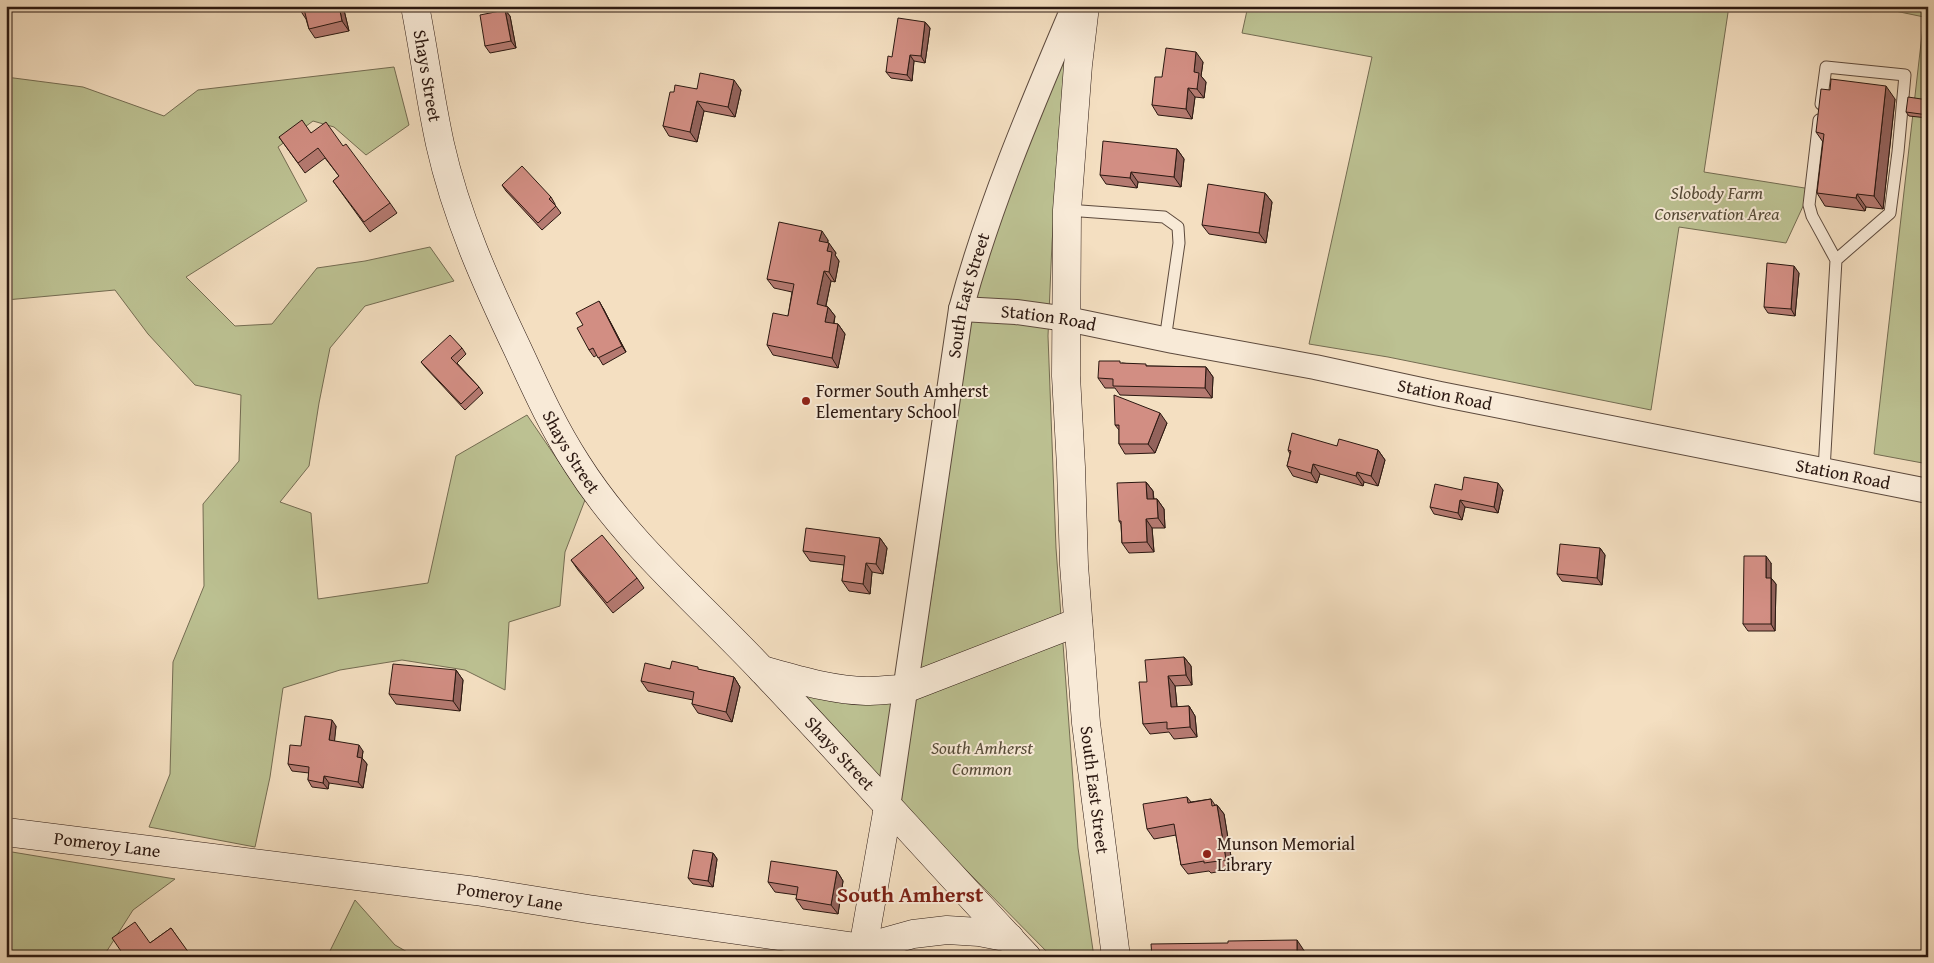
<svg xmlns="http://www.w3.org/2000/svg" width="1934" height="963" font-family="'Gentium Book Plus',serif">
	<style>
		.green { fill: #bcc192; stroke: #746c52 }
		.lines { fill: none; stroke-linecap: round; stroke-linejoin: round }
		.lane-casing { stroke: #5d4a3d; stroke-width: 13 }
		.street-casing { stroke: #5d4a3d; stroke-width: 26 }
		.secondary-casing { stroke: #2b1811; stroke-width: 29 }
		.lane { stroke: #f8ead7; stroke-width: 11 }
		.street { stroke: #f8ead7; stroke-width: 24 }
		.secondary { stroke: #f8ead7; stroke-width: 28 }
		.wall { fill: #b57a71; stroke: #2b1811 }
		.shaded-wall { fill: #93635c; stroke: #2b1811 }
		.building { fill: #d28e83; stroke: #2b1811 }
		.poi-dot { fill: #8f2418; stroke: #f8ead7; stroke-width: 2 }
		.labels { text-anchor: middle; stroke-width: 4; stroke-linejoin: round; paint-order: stroke }
		.street-label { font-size: 18px; fill: #2b1811; stroke: #f8ead7 }
		.park-label { font-size: 18px; font-style: italic; fill: #564b38; stroke: #f8ead7 }
		.poi-label { font-size: 18px; fill: #2b1811; stroke: #f8ead7; text-anchor: start }
		.district-label { font-size: 22px; font-weight: bold; fill: #7a1f14; stroke: #f8ead7 }
	</style>
	<rect width="100%" height="100%" fill="#f4dfc1"/>
	<filter id="stains"><feTurbulence type="fractalNoise" baseFrequency=".004" numOctaves="4"/><feColorMatrix values="0 0 0 0 .2 0 0 0 0 .09 0 0 0 0 .02 0 0 0 .5 -.17"/></filter>
	<radialGradient id="worn" r=".72"><stop offset=".6" stop-color="#630" stop-opacity="0"/><stop offset="1" stop-color="#630" stop-opacity=".3"/></radialGradient>
	<path class="green" d="M1248 6H1729L1704 172 1811 189 1786 243 1679 227 1651 410 1388 357 1309 344 1372 57 1242 33Z
		M1871 6H1928V464L1874 454 1924 17Z
		M1064 59 1065 66 1052 243 1048 336 1056 548 1078 848 1094 957H1052L899 802 796 687 915 698 938 553 967 307 1058 64Z
		M394 67 409 125 366 155 334 127 313 121 278 147 307 201 186 277 235 326 272 324 317 268 365 261 430 247 454 281 365 306 330 348 319 403 309 466 280 502 311 513 318 599 428 583 456 456 527 415 585 500 565 552 560 606 509 622 505 690 465 670 402 660 340 670 283 688 270 777 255 847 149 827 170 774 173 662 204 586 203 504 239 461 241 395 195 385 148 334 115 290 6 300V77L83 87 164 116 198 90Z
		M6 851 175 879 133 910 103 957H6Z
		M355 900 395 945 416 957H327Z"/>
	<g class="lines">
		<defs>
			<path id="lane" d="M1821 104 1826 67 1905 75 1898 152 1890 213 1836 260
				M1819 120 1809 205 1812 216 1836 260 1824 470
				M1067 210 1164 217 1178 227 1179 243 1165 340"/>
			<g id="street">
				<path id="s1" d="M961 309 1016 312 1067 319 1173 341 1315 367 1440 394 1928 491"/>
				<path id="s2" d="M888 807 961 309C989 205 1032 105 1074 6"/>
			</g>
			<g id="secondary">
				<path id="s3" d="M415 6C424 52 430 98 440 144 456 216 486 283 518 350 536 389 553 427 577 464 627 543 699 603 763 671 852 765 938 862 1027 957"/>
				<path id="s4" d="M1085 6 1078 65 1067 210 1066 376 1071 467 1074 565 1086 723 1116 957"/>
				<path d="M762 670C796 679 830 690 866 691 879 691 892 689 905 689L1078 622"/>
				<path id="s5" d="M6 832 476 891 588 909 863 948 913 934 947 930 979 932 1010 938"/>
				<path d="M863 948 888 807"/>
			</g>
		</defs>
		<use href="#lane" class="lane-casing"/>
		<use href="#street" class="street-casing"/>
		<use href="#secondary" class="secondary-casing"/>
		<use href="#lane" class="lane"/>
		<use href="#street" class="street"/>
		<use href="#secondary" class="secondary"/>
	</g>
	<path class="wall" d="M299 6H343L349 31 315 38 309 29 306 19 300 10Z
		M1166 6H1185V10Z
		M505 10 510 16 516 48 490 53 485 46Z
		M925 22 930 28 925 63 914 61 912 81 891 78 886 72 892 57Z
		M1203 62 1201 76 1206 82 1204 98 1195 97 1192 119 1158 115 1152 105 1162 77Z
		M697 89 741 90 735 117 704 111 697 142 669 136 663 126 674 92Z
		M1895 99 1883 209 1866 207 1865 211 1825 206 1817 193 1823 142 1816 132Z
		M1928 100V118L1909 116 1906 112Z
		M311 133 343 146 390 203 397 213 370 232 333 181 339 176 325 158 305 173 279 137Z
		M1177 149 1184 159 1181 187 1138 182 1137 188 1106 184 1100 175Z
		M502 185 551 197 555 204V205L561 213 542 230 506 191Z
		M1265 193 1272 202 1266 243 1209 234 1202 225Z
		M828 240V243L836 253 835 255 839 261 835 282 831 281 826 306 828 307 835 316 834 324H838L845 334 838 368 773 355 767 345 788 316 792 292 774 288 767 279Z
		M1799 273 1795 316 1768 313 1764 307Z
		M603 308 626 352 603 365 597 355 594 357 589 350 583 325Z
		M462 348 466 354 457 363 479 387 483 393 465 410 426 368 421 362Z
		M1122 363 1148 366 1206 367 1213 377 1212 398 1120 395 1115 388H1105L1098 378Z
		M1167 423 1155 453 1125 454 1119 444V430L1115 425Z
		M1337 446 1378 450 1385 460 1378 486 1364 482 1363 486 1320 474 1317 483 1293 476 1287 466 1290 454 1288 450Z
		M1146 482 1153 491 1154 499H1157L1164 509 1165 528H1152L1154 552 1129 553 1122 543 1121 524 1119 521Z
		M1462 490H1503L1498 513 1465 507 1462 520 1434 514 1430 507Z
		M880 538 887 548 883 574 872 572 870 594 849 591 842 581 844 565 810 561 803 551Z
		M1600 548 1605 555 1602 585 1562 581 1557 574Z
		M571 560 637 578 644 588 613 613 578 570Z
		M1771 563V578L1776 584 1775 631H1748L1743 624Z
		M1184 657 1191 666 1192 685 1175 686 1177 707 1189 706 1195 716 1197 737 1174 739 1169 732 1150 734 1143 724 1147 682Z
		M670 669 700 670 734 677 740 687 732 722 698 713 692 704 693 700 648 691 641 681Z
		M456 670 463 680 460 711 396 704 389 694Z
		M336 726 334 741 363 751 362 758 367 764 363 788 329 783 328 789 312 787 308 780 309 773 292 771 288 764 301 746Z
		M1187 797 1191 802 1211 799 1215 805H1217L1224 814 1233 869 1211 873 1209 871 1188 874 1181 865 1176 835 1154 839 1147 829Z
		M713 853 717 859 713 887 693 884 688 878Z
		M837 871 843 881 838 914 803 909 796 899 797 895 775 892 768 882Z
		M171 928 191 957H125L150 943Z"/>
	<path class="shaded-wall" d="M339 6H343L349 31 342 21Z
		M505 10 510 16 516 48 511 41Z
		M925 22 930 28 925 63 921 56Z
		M1196 52 1203 62 1201 76 1206 82 1204 98 1197 89 1194 72Z
		M910 55 914 61 912 81 907 75Z
		M734 80 741 90 735 117 728 107Z
		M1886 86 1895 99 1883 209 1874 196Z
		M1188 88 1195 97 1192 119 1186 109Z
		M697 101 704 111 697 142 690 132Z
		M1177 149 1184 159 1181 187 1174 177Z
		M1131 172 1138 182 1137 188 1130 178Z
		M1265 193 1272 202 1266 243 1259 233Z
		M1857 194 1866 207 1865 211 1856 198Z
		M822 231 828 240 826 251 819 241Z
		M829 243 836 253 835 255 839 261 835 282 829 272 827 251Z
		M1794 266 1799 273 1795 316 1791 309Z
		M824 271 831 281 824 314 817 304Z
		M599 301 603 308 626 352 622 346Z
		M828 307 835 316 832 331 825 322Z
		M838 324 845 334 838 368 832 358Z
		M1206 367 1213 377 1212 398 1205 388Z
		M1160 413 1167 423 1155 453 1148 444Z
		M1378 450 1385 460 1378 486 1371 476Z
		M1313 464 1320 474 1317 483 1311 473Z
		M1357 472 1364 482 1363 486 1356 476Z
		M1146 482 1153 491 1154 509 1147 499Z
		M1498 483 1503 490 1498 513 1494 507Z
		M1157 499 1164 509 1165 528 1158 518Z
		M1460 500 1465 507 1462 520 1458 513Z
		M1146 519 1152 528 1154 552 1147 542Z
		M880 538 887 548 883 574 876 564Z
		M1600 548 1605 555 1602 585 1597 578Z
		M1766 556 1771 563V584L1766 578Z
		M866 563 872 572 870 594 863 584Z
		M1771 578 1776 584 1775 631 1771 624Z
		M1184 657 1191 666 1192 685 1186 675Z
		M456 670 463 680 460 711 453 701Z
		M1168 676 1175 686 1178 717 1171 707Z
		M734 677 740 687 732 722 726 712Z
		M1189 706 1195 716 1197 737 1190 727Z
		M332 720 336 726 334 747 329 740Z
		M359 745 363 751 362 758 367 764 363 788 358 782 357 757Z
		M324 776 329 783 328 789 323 783Z
		M1217 805 1224 814 1233 869 1226 860Z
		M713 853 717 859 713 887 708 881Z
		M837 871 843 881 838 914 831 905Z
		M1297 940 1305 952 1306 957H1297Z"/>
	<path class="building" d="M299 6H339L342 21 309 29 304 9 300 10Z
		M505 10 511 41 485 46 480 15Z
		M898 18 925 22 921 56 910 55 907 75 886 72 888 56 892 57Z
		M1166 48 1196 52 1194 72 1199 73 1197 89 1188 88 1186 109 1152 105 1155 77H1162Z
		M700 73 734 80 728 107 697 101 690 132 663 126 670 92H674L675 85 697 89Z
		M1831 79 1886 86 1874 196 1857 194 1856 198 1817 193 1824 134 1816 132 1821 89 1830 90Z
		M1908 97 1928 100V115L1906 112Z
		M302 120 311 133 326 122 343 146 346 144 390 203 364 222 333 181 339 176 318 148 298 163 279 137Z
		M1103 141 1177 149 1174 177 1131 172 1130 178 1100 175Z
		M522 166 551 197 549 199 556 206 538 223 502 185Z
		M1208 184 1265 193 1259 233 1202 225Z
		M779 222 822 231 819 241 829 243 827 251 832 252 829 272 824 271 817 304 828 307 825 322 838 324 832 358 767 345 773 313 788 316 794 284 767 279Z
		M1767 263 1794 266 1791 309 1764 307Z
		M599 301 622 346 598 358 593 348 589 350 577 328 583 325 576 313Z
		M450 335 462 348 451 358 479 387 461 404 421 362Z
		M1099 361H1120V363L1146 364V366L1206 367 1205 388 1113 386V379L1098 378Z
		M1114 395 1160 413 1148 444H1119V425H1115Z
		M1292 433 1337 446 1339 439 1378 450 1371 476 1357 472 1356 476 1313 464 1311 473 1287 466 1291 451 1288 450Z
		M1464 477 1498 483 1494 507 1460 500 1458 513 1430 507 1435 484 1462 490Z
		M1146 482 1147 499H1157L1158 518 1146 519 1147 542 1122 543 1121 521H1119L1117 483Z
		M806 528 880 538 876 564 866 563 863 584 842 581 845 556 803 551Z
		M602 535 637 578 607 603 571 560Z
		M1560 544 1600 548 1597 578 1557 574Z
		M1744 556H1766V578H1771V624H1743Z
		M1184 657 1186 675 1168 676 1171 707 1189 706 1190 727 1167 729V722L1143 724 1139 682H1147L1145 660Z
		M672 661 698 667V669L734 677 726 712 692 704 694 692 641 681 645 663 670 669Z
		M393 664 456 670 453 701 389 694Z
		M305 716 332 720 329 740 359 745 357 757 362 758 358 782 324 776 323 783 308 780 309 767 288 764 290 745 301 746Z
		M1187 797 1188 803 1211 799 1212 806 1217 805 1226 860 1204 863V861L1181 865 1174 824 1147 829 1143 804Z
		M693 850 713 853 708 881 688 878Z
		M771 861 837 871 831 905 796 899 798 887 768 882Z
		M135 922 150 943 171 928 189 953 183 957H125L112 938Z
		M1297 940V957H1152L1151 944 1228 943V941Z"/>
	<g class="poi-dot">
		<circle cx="806" cy="401" r="5"/>
		<circle cx="1207" cy="854" r="5"/>
	</g>
	<g class="labels">
		<g class="street-label">
			<text dy="6" stroke="none"><textPath href="#s3" startOffset="71">Shays Street</textPath></text>
			<text dy="6" stroke="none"><textPath href="#s2" startOffset="518">South East Street</textPath></text>
			<text dy="6" stroke="none"><textPath href="#s1" startOffset="88">Station Road</textPath></text>
			<text dy="6" stroke="none"><textPath href="#s1" startOffset="492">Station Road</textPath></text>
			<text dy="6" stroke="none"><textPath href="#s3" startOffset="476">Shays Street</textPath></text>
			<text dy="6" stroke="none"><textPath href="#s1" startOffset="898">Station Road</textPath></text>
			<text dy="6" stroke="none"><textPath href="#s3" startOffset="881">Shays Street</textPath></text>
			<text dy="6" stroke="none"><textPath href="#s4" startOffset="786">South East Street</textPath></text>
			<text dy="6" stroke="none"><textPath href="#s5" startOffset="102">Pomeroy Lane</textPath></text>
			<text dy="6" stroke="none"><textPath href="#s5" startOffset="508">Pomeroy Lane</textPath></text>
		</g>
		<g class="park-label">
			<text x="1717" y="199">Slobody Farm<tspan x="1717" dy="21">Conservation Area</tspan></text>
			<text x="982" y="754">South Amherst<tspan x="982" dy="21">Common</tspan></text>
		</g>
		<g class="poi-label">
			<text x="816" y="397">Former South Amherst<tspan x="816" dy="21">Elementary School</tspan></text>
			<text x="1217" y="850">Munson Memorial<tspan x="1217" dy="21">Library</tspan></text>
		</g>
		<g class="district-label">
			<text x="910" y="902">South Amherst</text>
		</g>
	</g>
	<rect width="1934" height="963" fill="none" stroke="#f4dfc1" stroke-width="25"/>
	<rect x="8" y="8" width="1919" height="948" fill="none" stroke="#2b1811" stroke-width="2.5"/>
	<rect x="12" y="12" width="1909" height="938" fill="none" stroke="#2b1811"/>
	<rect width="100%" height="100%" filter="url(#stains)"/>
	<rect width="100%" height="100%" fill="url(#worn)"/>
</svg>
